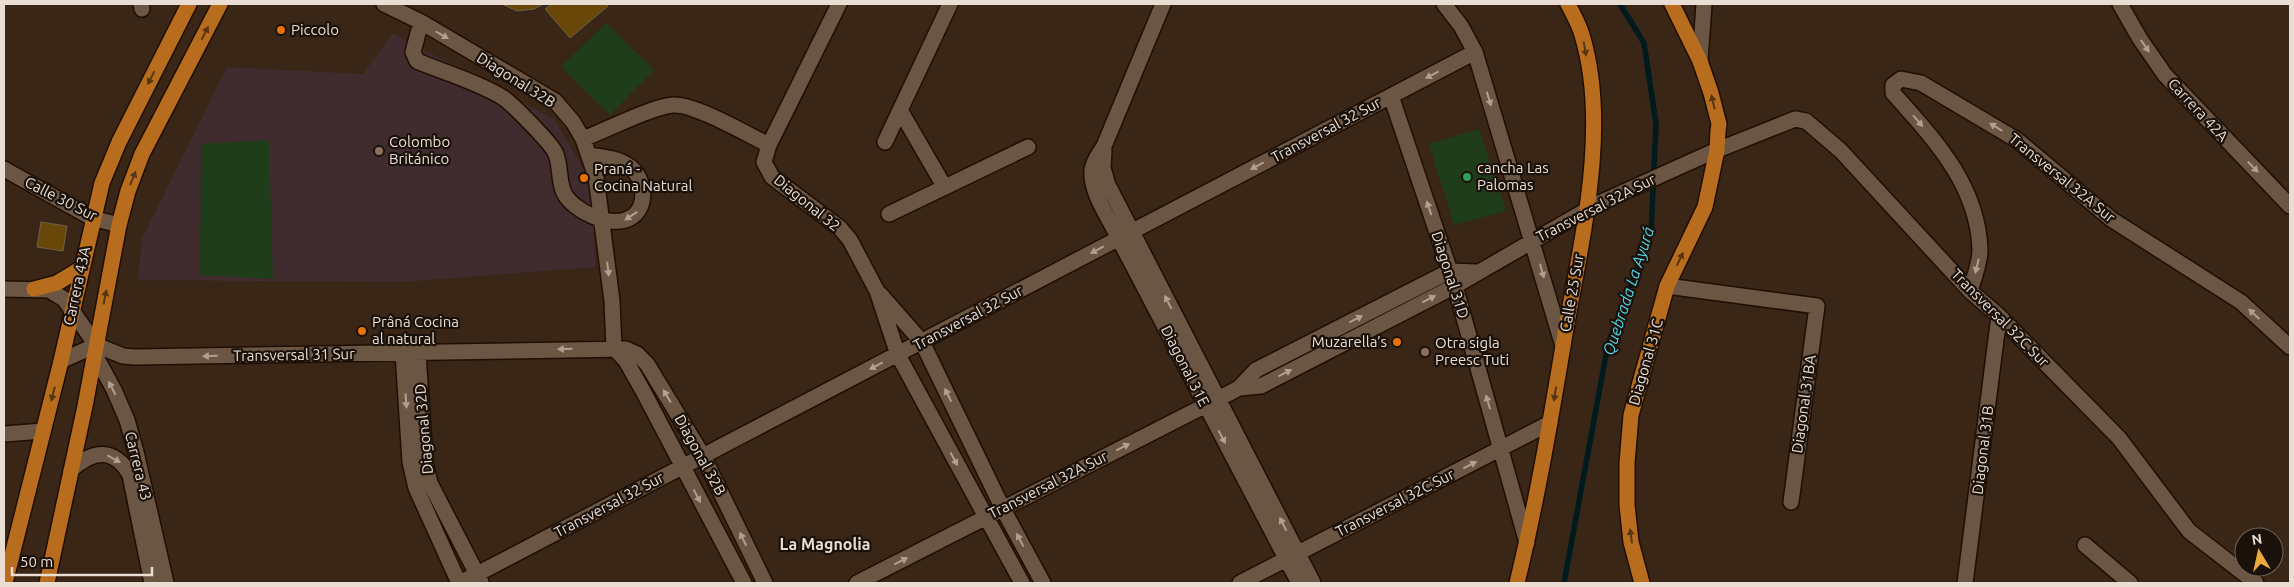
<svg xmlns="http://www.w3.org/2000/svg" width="2294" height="587" font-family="Ubuntu,sans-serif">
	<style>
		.education { fill: #402c2f }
		.green { fill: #203d19 }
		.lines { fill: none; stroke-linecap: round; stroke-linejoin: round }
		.stream { stroke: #001a1e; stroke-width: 5.5 }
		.building { fill: #684808; stroke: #706049 }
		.minor-casing { stroke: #200e02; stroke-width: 18 }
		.major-casing { stroke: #200e02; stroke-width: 18 }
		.minor { stroke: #6b5543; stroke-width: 15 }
		.major { stroke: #b76d1d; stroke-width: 15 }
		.oneway { fill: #593612 }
		.oneway2 { fill: #b1a092 }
		.food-dot { fill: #e8710a; stroke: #1a110a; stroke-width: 2 }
		.education-dot { fill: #8d6e63; stroke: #1a110a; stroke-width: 2 }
		.leisure-dot { fill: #2e9e5b; stroke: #1a110a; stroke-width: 2 }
		.labels { text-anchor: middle; stroke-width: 4.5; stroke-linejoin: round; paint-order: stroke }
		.poi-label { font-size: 15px; fill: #eaddd3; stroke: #1a110a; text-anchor: start }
		.street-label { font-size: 15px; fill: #eaddd3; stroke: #1a110a }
		.water-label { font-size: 16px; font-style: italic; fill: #52d5e7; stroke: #1a110a }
		.neighbourhood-label { font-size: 16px; font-weight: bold; fill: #eaddd3; stroke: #1a110a }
	</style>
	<rect width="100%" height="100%" fill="#392616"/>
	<path class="education" d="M393 33 554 119 593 184 595 267 402 282 138 280 142 239 227 67 363 74Z"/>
	<path class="green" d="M606 23 654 70 610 115 561 67Z
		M1479 129 1506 211 1454 225 1429 144Z
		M269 140 273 279 200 275 201 144Z"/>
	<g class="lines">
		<path class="stream" d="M1564 583 1608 344 1651 233 1656 124 1644 43 1620 4"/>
	</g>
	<path class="building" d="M502 4H543L534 9 517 11Z
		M552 4H607L608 6 570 38 545 9Z
		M41 222 67 226 63 251 37 247Z"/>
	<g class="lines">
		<defs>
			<path id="minor" d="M141 4 142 9
				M384 4 421 22 555 101 573 122 583 139 596 177 612 301 614 348 626 361 643 391 744 583
				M839 4 769 145 764 162 772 177 840 228 850 240 877 291 898 355 1022 583
				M1163 4 1104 146C1099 154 1093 161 1092 170 1090 193 1110 219 1119 239L1299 583
				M1444 4 1461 26 1475 52 1563 346
				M2120 4 2140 39 2165 75 2290 206
				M421 22 413 52 417 61C443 72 483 84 505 99 515 107 549 141 555 152 561 164 558 180 564 193 573 211 611 229 630 218 649 208 645 177 629 166 618 158 602 157 589 155
				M1700 61 1704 4
				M1391 96 1455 286 1527 543
				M900 110 944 186
				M583 139C606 130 651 107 673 105 694 103 748 135 769 145
				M885 142 950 4
				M1104 150 1103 168 1108 185 1313 583
				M4 169 92 218 119 225
				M889 214 1028 147
				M1667 286 1817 306 1791 502
				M4 289 49 290 64 299 96 345 123 356 135 357 626 349 637 354 647 364 703 456 765 583
				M1970 291C1974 278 1980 263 1980 250 1978 185 1934 139 1893 93V85L1901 79 1921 83 2017 140 2111 219 2241 302 2290 347
				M880 294 922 342 1003 509 1043 583
				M418 352 425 462 430 483 481 582
				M403 353 410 462 416 488 459 583
				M95 355 114 390 127 420 136 452 166 583
				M61 361 96 345
				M1239 388 1261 386 1455 286 1597 204 1710 153 1795 119 1806 121 1841 151 1970 291 1999 316 2119 438 2189 531 2256 583
				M4 434 43 431
				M71 470C93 450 114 447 130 475L152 583
				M2085 545 2130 583
				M460 583 1475 52
				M857 583 1218 399 1239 388 1256 370 1450 271 1477 272
				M1240 583 1550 423
				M1965 583 1999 316"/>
			<path id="major" d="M34 289 57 283 80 269
				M5 583 61 361 102 183 119 142 189 4
				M47 583 85 406 119 225 128 191 142 154 220 4
				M1517 583C1537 501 1551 418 1565 334 1581 242 1610 127 1582 35 1579 24 1573 14 1568 4
				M1642 583 1631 542 1627 505V463L1631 415 1667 286 1705 207 1717 150 1718 131 1719 124 1711 93 1700 61 1672 4"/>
		</defs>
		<use href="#minor" class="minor-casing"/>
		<use href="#major" class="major-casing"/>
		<use href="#minor" class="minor"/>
		<use href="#major" class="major"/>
	</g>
	<defs><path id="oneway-solid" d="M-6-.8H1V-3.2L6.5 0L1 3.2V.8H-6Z" transform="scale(1.25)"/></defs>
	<g class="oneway">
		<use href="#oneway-solid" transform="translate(205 33) rotate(-63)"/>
		<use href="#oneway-solid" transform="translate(1585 49) rotate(80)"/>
		<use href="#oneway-solid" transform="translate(151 78) rotate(117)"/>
		<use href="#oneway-solid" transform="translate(1713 102) rotate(-103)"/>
		<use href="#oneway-solid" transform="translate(133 178) rotate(-68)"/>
		<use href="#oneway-solid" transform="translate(1680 259) rotate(-65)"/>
		<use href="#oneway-solid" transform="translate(105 297) rotate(-79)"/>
		<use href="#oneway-solid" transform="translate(53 394) rotate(104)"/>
		<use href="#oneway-solid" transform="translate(1555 394) rotate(99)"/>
		<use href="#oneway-solid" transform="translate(1631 536) rotate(-98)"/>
	</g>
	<g class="oneway2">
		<use href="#oneway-solid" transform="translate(442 35) rotate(30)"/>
		<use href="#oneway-solid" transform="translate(2145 46) rotate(55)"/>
		<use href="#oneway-solid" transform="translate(1432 75) rotate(152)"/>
		<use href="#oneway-solid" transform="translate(1489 99) rotate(73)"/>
		<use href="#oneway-solid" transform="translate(1918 121) rotate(49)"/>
		<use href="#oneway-solid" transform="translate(1996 127) rotate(-149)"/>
		<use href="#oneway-solid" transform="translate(1257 166) rotate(152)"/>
		<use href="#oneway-solid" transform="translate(2253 167) rotate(46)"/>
		<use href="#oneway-solid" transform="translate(1429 208) rotate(-109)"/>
		<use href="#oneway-solid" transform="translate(631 216) rotate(146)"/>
		<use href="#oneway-solid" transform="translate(1097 250) rotate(152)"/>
		<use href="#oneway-solid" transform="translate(1977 266) rotate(104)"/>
		<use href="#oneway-solid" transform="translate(608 269) rotate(83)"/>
		<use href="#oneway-solid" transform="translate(1542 271) rotate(74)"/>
		<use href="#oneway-solid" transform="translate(1429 299) rotate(-27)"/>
		<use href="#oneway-solid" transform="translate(1168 302) rotate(-117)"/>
		<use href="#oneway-solid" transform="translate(2254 314) rotate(-137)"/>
		<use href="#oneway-solid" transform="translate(1356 319) rotate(-27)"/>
		<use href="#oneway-solid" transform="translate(565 349) rotate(179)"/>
		<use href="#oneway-solid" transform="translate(210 356) rotate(179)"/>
		<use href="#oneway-solid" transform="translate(876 366) rotate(152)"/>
		<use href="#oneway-solid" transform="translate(1285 373) rotate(-27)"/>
		<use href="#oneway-solid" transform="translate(112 388) rotate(-117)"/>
		<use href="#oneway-solid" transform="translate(948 395) rotate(-116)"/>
		<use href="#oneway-solid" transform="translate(667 396) rotate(-121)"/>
		<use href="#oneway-solid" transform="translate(406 401) rotate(86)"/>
		<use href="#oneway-solid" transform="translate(1488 402) rotate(-106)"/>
		<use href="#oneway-solid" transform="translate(1222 437) rotate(62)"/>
		<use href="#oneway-solid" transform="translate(1123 447) rotate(-27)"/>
		<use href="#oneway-solid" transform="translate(114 459) rotate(28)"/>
		<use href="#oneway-solid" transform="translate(954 459) rotate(62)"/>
		<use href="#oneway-solid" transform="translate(1470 465) rotate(-27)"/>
		<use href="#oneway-solid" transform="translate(697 496) rotate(62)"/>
		<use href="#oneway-solid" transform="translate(1283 524) rotate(-117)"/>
		<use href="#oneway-solid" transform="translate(743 539) rotate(-116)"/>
		<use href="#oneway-solid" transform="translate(1020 540) rotate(-118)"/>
		<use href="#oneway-solid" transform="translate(901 561) rotate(-27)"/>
	</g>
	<g class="food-dot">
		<circle cx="281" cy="30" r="5"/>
		<circle cx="584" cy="178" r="5"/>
		<circle cx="362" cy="331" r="5"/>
		<circle cx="1397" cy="342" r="5"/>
	</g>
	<g class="education-dot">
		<circle cx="379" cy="151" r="5"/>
		<circle cx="1425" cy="352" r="5"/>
	</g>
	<circle class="leisure-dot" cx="1467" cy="177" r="5"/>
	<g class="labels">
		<g class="poi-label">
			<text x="291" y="35">Piccolo</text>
			<text x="389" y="147">Colombo<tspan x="389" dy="17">Británico</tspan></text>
			<text x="1477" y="173">cancha Las<tspan x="1477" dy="17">Palomas</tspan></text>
			<text x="594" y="174">Praná -<tspan x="594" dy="17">Cocina Natural</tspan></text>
			<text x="372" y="327">Prâná Cocina<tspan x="372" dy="17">al natural</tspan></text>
			<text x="1387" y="347" text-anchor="end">Muzarella’s</text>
			<text x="1435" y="348">Otra sigla<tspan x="1435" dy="17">Preesc Tuti</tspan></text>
		</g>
		<g class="street-label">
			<text transform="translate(516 80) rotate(32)" y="5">Diagonal 32B</text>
			<text transform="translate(2198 110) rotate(47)" y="5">Carrera 42A</text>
			<text transform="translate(1326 130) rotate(-28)" y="5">Transversal 32 Sur</text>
			<text transform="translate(2062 178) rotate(39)" y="5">Transversal 32A Sur</text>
			<text transform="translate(61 199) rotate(27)" y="5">Calle 30 Sur</text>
			<text transform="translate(807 203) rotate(39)" y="5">Diagonal 32</text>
			<text transform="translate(1596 208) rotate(-27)" y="5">Transversal 32A Sur</text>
			<text transform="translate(1450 275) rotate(72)" y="5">Diagonal 31D</text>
			<text transform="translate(77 286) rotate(-78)" y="5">Carrera 43A</text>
			<text transform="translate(1572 293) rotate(-80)" y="5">Calle 25 Sur</text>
			<text transform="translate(968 318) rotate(-28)" y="5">Transversal 32 Sur</text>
			<text transform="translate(2000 318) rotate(45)" y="5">Transversal 32C Sur</text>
			<text transform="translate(294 355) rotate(-1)" y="5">Transversal 31 Sur</text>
			<text transform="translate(1646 362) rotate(-74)" y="5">Diagonal 31C</text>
			<text transform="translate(1185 366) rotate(63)" y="5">Diagonal 31E</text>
			<text transform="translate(1804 404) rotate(-82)" y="5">Diagonal 31BA</text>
			<text transform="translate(424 429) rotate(-95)" y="5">Diagonal 32D</text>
			<text transform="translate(1983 450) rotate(-83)" y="5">Diagonal 31B</text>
			<text transform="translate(700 455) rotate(61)" y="5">Diagonal 32B</text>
			<text transform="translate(138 466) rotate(76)" y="5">Carrera 43</text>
			<text transform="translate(1048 485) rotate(-27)" y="5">Transversal 32A Sur</text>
			<text transform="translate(1395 503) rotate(-27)" y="5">Transversal 32C Sur</text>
			<text transform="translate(609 505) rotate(-28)" y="5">Transversal 32 Sur</text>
		</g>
		<g class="water-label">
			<text transform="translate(1628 291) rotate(-72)" y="6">Quebrada La Ayurá</text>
		</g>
		<g class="neighbourhood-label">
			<text x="825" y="550">La Magnolia</text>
		</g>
	</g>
	<rect width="2294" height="587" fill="none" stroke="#eaddd3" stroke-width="10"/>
	<g transform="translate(2259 552) rotate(351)"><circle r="24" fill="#1a110a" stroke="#6d635a"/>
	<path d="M0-4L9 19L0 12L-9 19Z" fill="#eda83b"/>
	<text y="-8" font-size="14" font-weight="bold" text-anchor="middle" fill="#eaddd3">N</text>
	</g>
	<path d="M12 567v8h140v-8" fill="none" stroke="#eaddd3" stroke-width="2.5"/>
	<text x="20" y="567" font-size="15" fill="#eaddd3" stroke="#1a110a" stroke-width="4" paint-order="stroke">50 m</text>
</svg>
